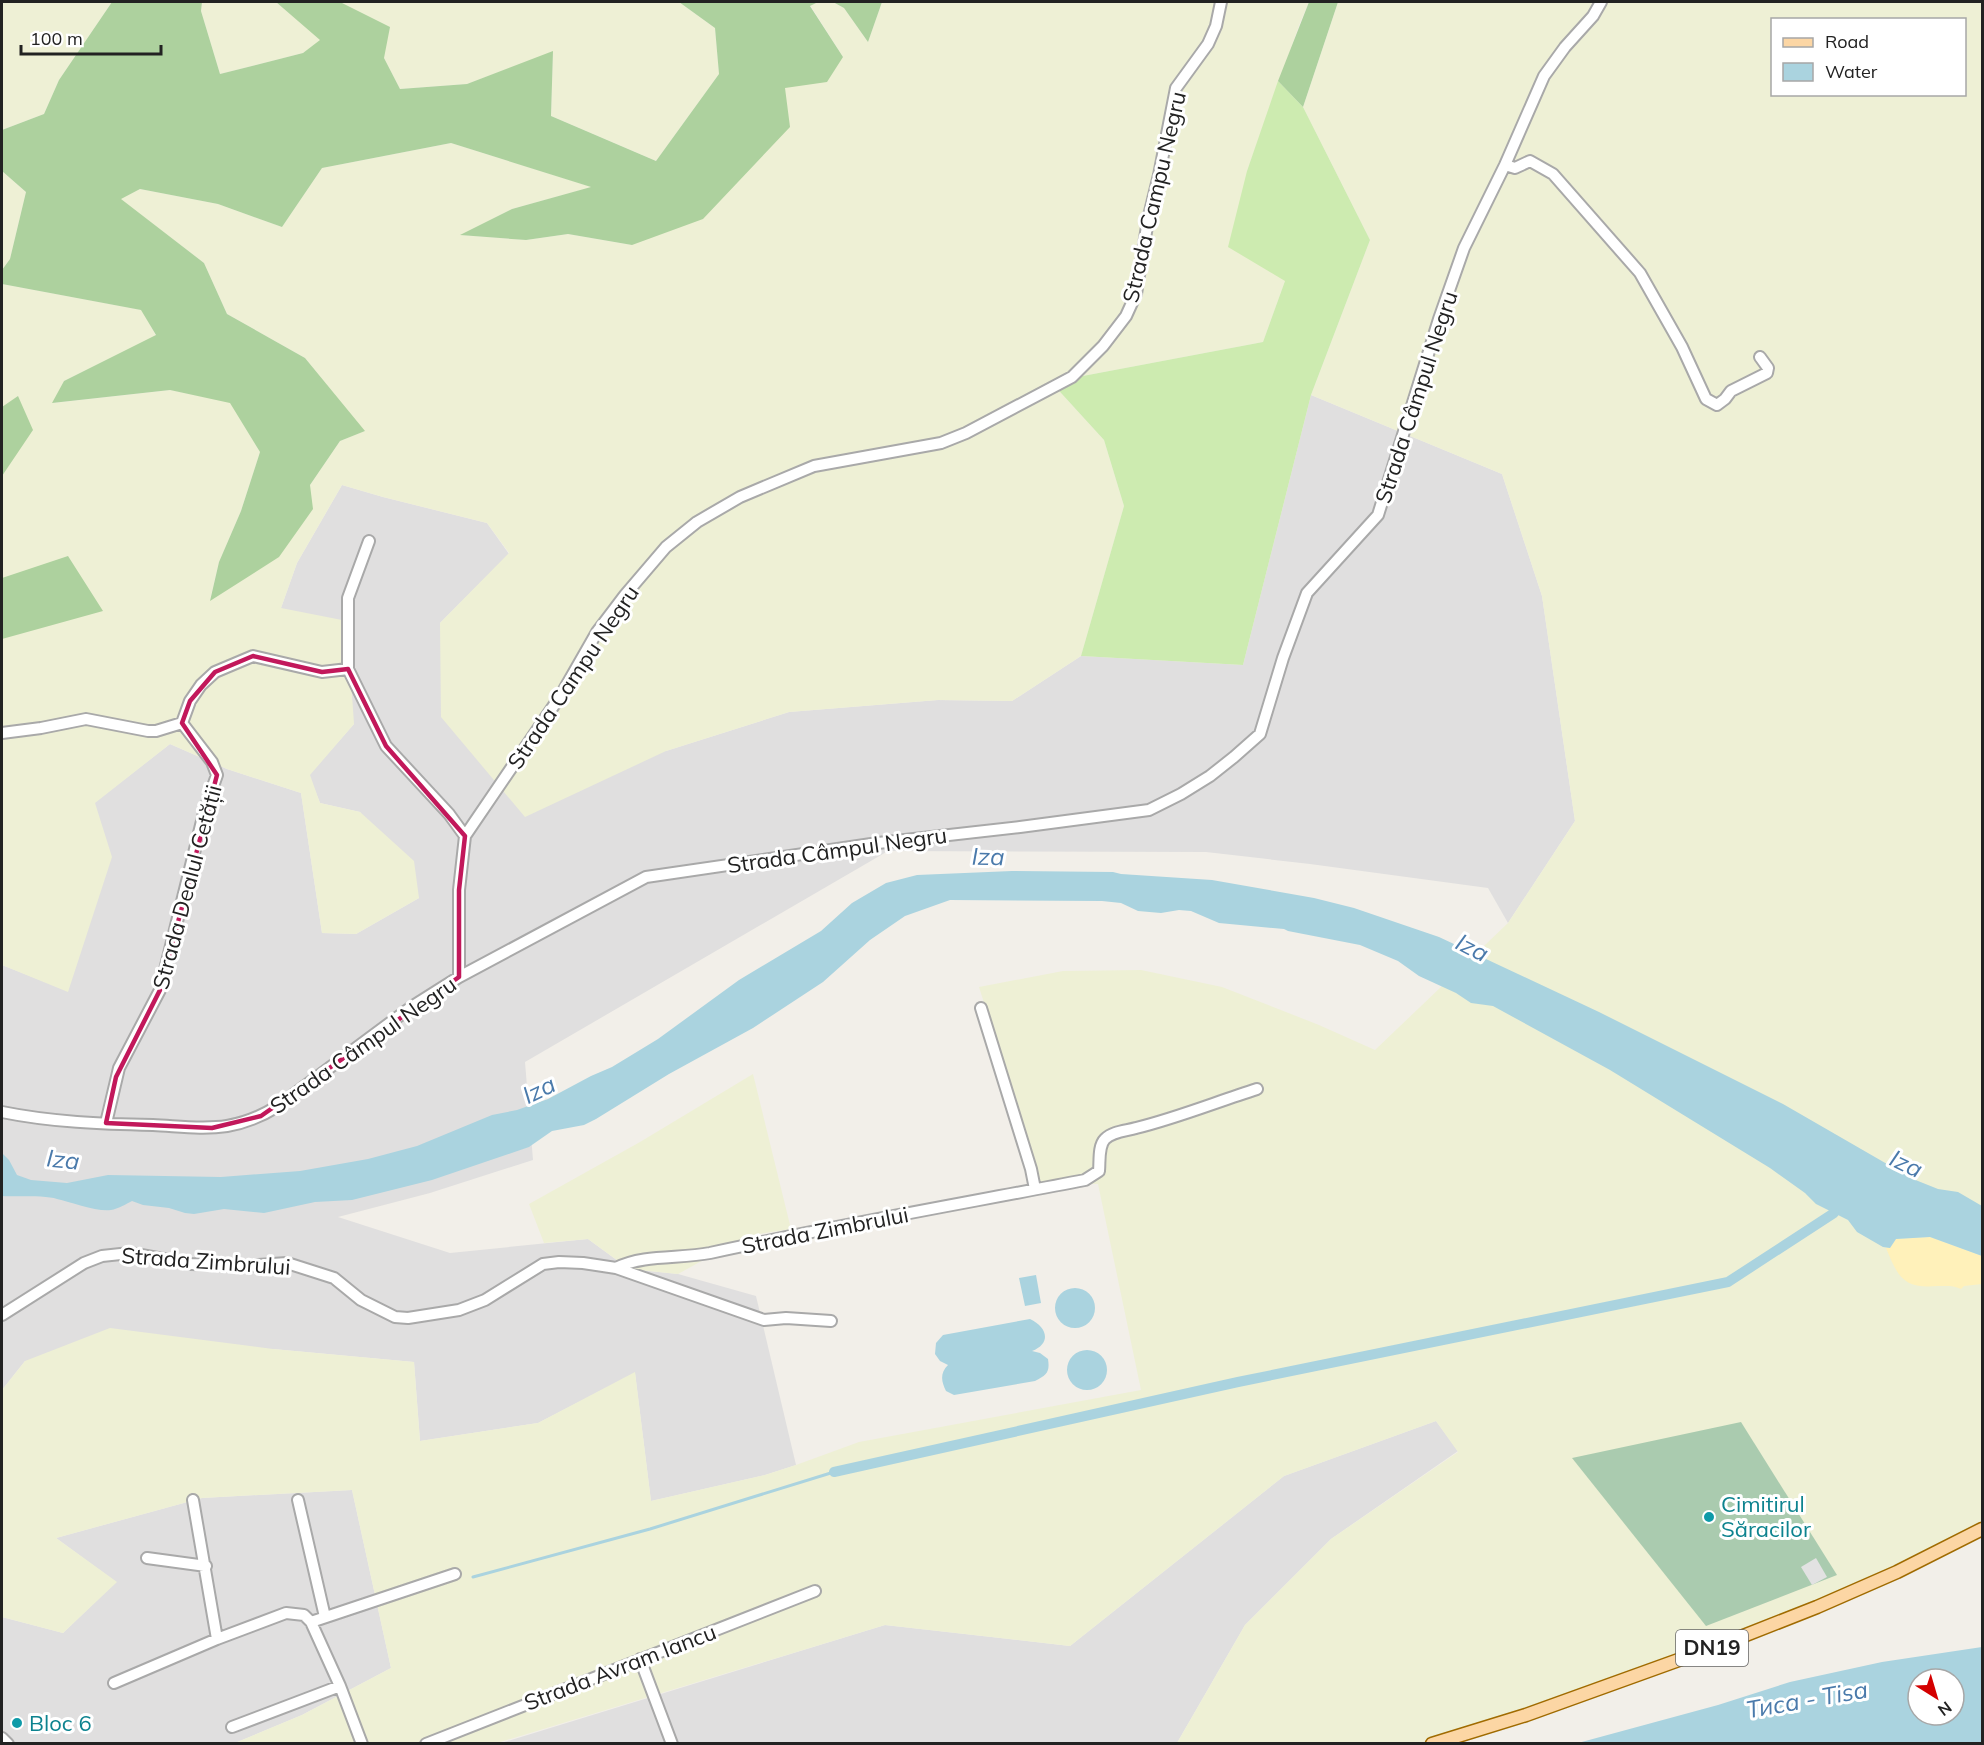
<svg xmlns="http://www.w3.org/2000/svg" width="1984" height="1745" font-family="Mulish,sans-serif">
	<style>
		.residential { fill: #e0dfdf }
		.farmland { fill: #eef0d5; fill-rule: evenodd }
		.grass { fill: #cdebb0 }
		.forest { fill: #add19e }
		.sand { fill: #fff1ba }
		.cemetery { fill: #aacbaf }
		.parking { fill: #e2e2e2 }
		.water { fill: #aad3df; fill-rule: evenodd }
		.lines { fill: none; stroke-linecap: round; stroke-linejoin: round }
		.stream { stroke: #aad3df; stroke-width: 3 }
		.canal { stroke: #aad3df; stroke-width: 10 }
		.minor-casing { stroke: #a9a9a9; stroke-width: 14 }
		.major-casing { stroke: #a06b00; stroke-width: 15 }
		.minor { stroke: #fff; stroke-width: 10 }
		.major { stroke: #fcd6a4; stroke-width: 12 }
		.marked { fill: none; stroke: #c2185b; stroke-width: 4.5; stroke-linejoin: round }
		.culture-dot { fill: #0f9aa8; stroke: #fff; stroke-width: 2 }
		.labels { text-anchor: middle; stroke-width: 6; stroke-linejoin: round; paint-order: stroke }
		.shield { fill: #fff; stroke: #646464; stroke-width: 1.5 }
		.shield-label { font-size: 21px; font-weight: bold; fill: #222 }
		.street-label { font-size: 22px; fill: #222; stroke: #fff }
		.culture-label { font-size: 22px; fill: #0d838f; stroke: #fff; text-anchor: start }
		.water-label { font-size: 24px; font-style: italic; fill: #4a7aab; stroke: #fff }
	</style>
	<rect width="100%" height="100%" fill="#f2efe9"/>
	<path class="residential" d="M1311 395 1502 474 1542 596 1575 821 1508 923 1488 888 1310 864 1206 852 888 851 525 1062 533 1160 430 1193 338 1217 450 1253 588 1239 629 1269 678 1274 756 1296 796 1465 765 1475 651 1501 635 1373 538 1423 420 1441 414 1362 273 1349 25 1361 2 1390V965L68 991 94 803 170 744 227 769 301 793 322 933 356 934 419 898 360 812 320 803 309 775 354 724 281 608 297 563 342 485 383 497 487 523 509 554 440 623 666 751 789 712 938 700 1012 701 1081 656 1243 665Z
		M1436 1421 1458 1451 1331 1539 1245 1625 1177 1743 498 1744 885 1625 1070 1646 1284 1476Z
		M352 1490 391 1668 302 1715 235 1743H2V1617L63 1633 116 1582 56 1538 202 1498Z"/>
	<path class="farmland" d="M2 2H112L59 80 44 114 2 130Z
		M202 2H276L321 40 303 53 220 74 201 11Z
		M340 2H679L715 28 719 74 656 161 551 116 553 52 467 84 400 89 384 58Z
		M818 2H833L844 8 868 42 882 2H1309L1300 23 1247 171 1285 281 1263 342 1051 382 1104 440 1124 506 1081 656 1012 701 938 700 789 712 666 751 525 817 441 717 440 623 509 553 487 523 383 497 342 485 297 563 281 608 347 621 354 724 310 775 320 803 360 812 414 861 419 898 356 934 322 933 301 793 227 769 170 744 95 803 112 857 68 992 2 965V284L142 310 156 336 64 381 53 403 170 390 230 402 260 452 241 511 219 562 210 600 310 485 340 441 364 431 305 358 227 314 204 263 120 199 140 189 218 204 282 227 322 168 451 143 592 187 512 209 462 235 526 240 568 234 632 245 785 88 843 57 810 5Z
		M1338 2H1982V1536L1874 1590 1594 1697 1508 1722 1455 1743H1177L1245 1625 1331 1539 1458 1452 1436 1421 1284 1476 1070 1646 885 1625 497 1743H235L302 1715 391 1668 352 1490 202 1498 56 1538 117 1582 63 1633 2 1617V1390L25 1361 110 1328 273 1349 414 1362 420 1441 538 1423 635 1372 651 1501 765 1475 796 1465 859 1442 1141 1390 1098 1184 1041 1183 979 987 1063 971 1141 970 1222 987 1319 1025 1375 1050 1508 923 1575 821 1542 596 1502 474 1311 395 1370 240 1303 107ZM1772 20H1964V94H1772Z
		M2 171 26 192 10 259 2 270Z
		M753 1074 791 1229 747 1236 678 1274 629 1269 588 1239 544 1243 529 1204 640 1142Z"/>
	<path class="grass" d="M1278 81 1303 107 1370 240 1311 395 1243 665 1081 656 1124 506 1104 440 1051 382 1263 342 1285 281 1228 247 1247 171Z"/>
	<path class="forest" d="M112 2H202L201 11 220 74 303 53 320 40 276 2H340L390 27 384 58 400 89 467 84 553 51 551 116 656 161 719 74 715 28 679 2H818L810 6 843 57 827 82 785 88 790 127 703 219 632 245 568 234 526 240 460 235 512 209 591 187 451 143 322 168 282 227 218 204 140 189 121 199 204 263 227 314 305 358 365 431 340 441 310 485 313 509 279 557 210 601 219 562 241 511 260 452 230 403 170 390 52 403 64 381 156 335 141 310 2 284V270L10 259 26 192 2 171V130L44 114 59 80Z
		M833 2H882L868 42 844 8Z
		M1309 2H1338L1303 107 1278 81Z
		M18 396 33 430 2 476V407Z
		M68 556 103 611 2 639V578Z"/>
	<path class="sand" d="M1930 1237 1982 1256V1284L1964 1286 1961 1289C1953 1285 1946 1286 1938 1286 1903 1289 1898 1277 1886 1248H1890L1896 1239Z"/>
	<path class="cemetery" d="M1741 1422 1837 1575 1706 1626 1572 1458Z"/>
	<path class="parking" d="M1816 1558 1827 1577 1812 1585 1801 1567Z"/>
	<path class="water" d="M1012 871 1113 872 1121 874 1212 880 1314 898 1354 908 1439 937 1599 1012 1783 1104 1913 1179 1938 1189 1958 1192 1982 1206V1256L1930 1237 1896 1239 1890 1248 1883 1247 1857 1232 1848 1220 1816 1204 1805 1193 1770 1168 1610 1070 1493 1006 1471 1003 1456 993 1419 976 1398 961 1360 945 1288 931 1284 929 1219 923 1191 911 1179 910 1161 913 1138 911 1121 903 1102 901 950 900 905 916 870 940 823 982 753 1028 669 1074 596 1119 584 1125 552 1131 529 1147 432 1180 352 1200 315 1202 264 1213 224 1209 194 1214 185 1213 169 1208 143 1205 132 1201C126 1204 118 1209 111 1210 97 1212 71 1202 57 1199 46 1195 15 1197 2 1196V1153L9 1160 17 1175 31 1180 67 1183 108 1175 221 1177 300 1171 368 1159 417 1146 492 1115 517 1110 548 1099 591 1076 612 1067 658 1039 739 980 821 931 852 903 886 883 917 875Z
		M1036 1275 1041 1303 1025 1306 1019 1278Z
		M1055 1308a20 20 0 1 1 40 0a20 20 0 1 1-40 0Z
		M1030 1319C1047 1327 1052 1343 1032 1351L1040 1353 1048 1359C1050 1372 1047 1375 1035 1381L954 1395 946 1391C941 1381 940 1373 948 1365L940 1361 935 1354 936 1343 943 1335Z
		M1067 1370a20 20 0 1 1 40 0a20 20 0 1 1-40 0Z
		M1982 1647V1743H1578L1718 1705 1790 1682 1882 1662ZM1918 1679H1954V1715H1918Z"/>
	<g class="lines">
		<path class="stream" d="M473 1577 650 1529 834 1472"/>
		<path class="canal" d="M834 1472 1238 1382 1728 1282 1834 1213"/>
		<defs>
			<path id="minor" d="M1505 165 1515 168 1530 161 1553 174 1640 273 1682 347 1706 399 1717 405 1725 399 1731 391 1767 373 1768 368 1760 357
				M369 541 348 598V669L386 746 449 814 465 836 459 890V977
				M2 733 41 728 86 719 148 731H156L182 723
				M465 836 561 695 597 632 625 595 666 547 697 522 740 497 814 466 941 443 966 433 1072 377 1103 346 1126 316 1136 294 1148 220 1159 175 1176 88 1208 44 1216 26 1221 2
				M981 1008 1031 1169 1035 1189
				M2 1112C51 1122 102 1124 153 1125 177 1126 202 1130 227 1126 245 1123 262 1116 278 1106L410 1008 459 977 646 877 878 843 1020 827 1149 810 1181 794 1210 776 1234 757 1260 734 1283 658 1307 593 1378 515 1439 319 1464 248 1505 165 1544 76 1565 47 1593 16 1601 2
				M106 1123 119 1068 160 990 205 809 217 775 212 762 182 723 190 701 201 685 215 672 253 656 322 672 348 669
				M616 1268C644 1254 679 1259 710 1253 834 1226 960 1204 1085 1180L1099 1171C1100 1161 1098 1146 1105 1139 1113 1131 1126 1131 1136 1128 1177 1118 1216 1102 1257 1089
				M2 1315 84 1263 102 1256 130 1253 191 1264 245 1266 287 1263 334 1278 361 1300 395 1317 408 1318 459 1310 485 1300 543 1264 559 1262 583 1263 616 1268 764 1320 786 1318 831 1321
				M193 1500 217 1639
				M298 1500 325 1617
				M147 1558 206 1566
				M311 1622 455 1574
				M640 1659 672 1744
				M114 1683 217 1639 286 1613 304 1615 311 1622 340 1686 362 1744
				M232 1727 340 1686
				M2 1738 8 1744
				M426 1744 815 1591"/>
			<path id="major" d="M1432 1744 1526 1715 1723 1644 1817 1607 1897 1572 1982 1529"/>
		</defs>
		<use href="#minor" class="minor-casing"/>
		<use href="#major" class="major-casing"/>
		<use href="#minor" class="minor"/>
		<use href="#major" class="major"/>
	</g>
	<path class="marked" d="M253 656 322 672 348 669 386 746 465 836 459 890V977L261 1116 212 1128 106 1123 116 1077 160 990 217 775 182 723 190 701 215 672Z"/>
	<g class="culture-dot">
		<circle cx="1709" cy="1517" r="6"/>
		<circle cx="17" cy="1723" r="6"/>
	</g>
	<g class="labels">
		<rect class="shield" x="1676" y="1630" width="72" height="36" rx="4.5"/>
		<g class="shield-label">
			<text x="1712" y="1655">DN19</text>
		</g>
		<g class="street-label">
			<text transform="translate(1154 197) rotate(-77)" y="8">Strada Campu Negru</text>
			<text transform="translate(1416 397) rotate(-72)" y="8">Strada Câmpul Negru</text>
			<text transform="translate(573 677) rotate(-56)" y="8">Strada Campu Negru</text>
			<text transform="translate(837 850) rotate(-8)" y="8">Strada Câmpul Negru</text>
			<text transform="translate(187 887) rotate(-75)" y="8">Strada Dealul Cetății</text>
			<text transform="translate(363 1045) rotate(-35)" y="8">Strada Câmpul Negru</text>
			<text transform="translate(825 1230) rotate(-11)" y="8">Strada Zimbrului</text>
			<text transform="translate(206 1261) rotate(4)" y="8">Strada Zimbrului</text>
			<text transform="translate(620 1667) rotate(-21)" y="8">Strada Avram Iancu</text>
		</g>
		<g class="culture-label">
			<text x="1721" y="1512">Cimitirul<tspan x="1721" dy="25">Săracilor</tspan></text>
			<text x="29" y="1731">Bloc 6</text>
		</g>
		<g class="water-label">
			<text transform="translate(988 857) rotate(1)" y="8">Iza</text>
			<text transform="translate(1472 948) rotate(27)" y="8">Iza</text>
			<text transform="translate(539 1090) rotate(-26)" y="8">Iza</text>
			<text transform="translate(63 1160) rotate(6)" y="8">Iza</text>
			<text transform="translate(1906 1164) rotate(25)" y="8">Iza</text>
			<text transform="translate(1807 1700) rotate(-10)" y="8">Тиса - Tisa</text>
		</g>
	</g>
	<rect width="1984" height="1745" fill="none" stroke="#222222" stroke-width="6"/>
	<rect x="1771" y="18" width="195" height="78" fill="#ffffff" stroke="#a7a7a7" stroke-width="1.5"/>
	<rect x="1783" y="38" width="30" height="9" fill="#fcd6a4" stroke="#a7a7a7" stroke-width="1.5"/>
	<text x="1825" y="48" font-size="18" fill="#222222">Road</text>
	<rect x="1783" y="63" width="30" height="18" fill="#aad3df" stroke="#a7a7a7" stroke-width="1.5"/>
	<text x="1825" y="78" font-size="18" fill="#222222">Water</text>
	<g transform="translate(1936 1697) rotate(143)"><circle r="28" fill="#ffffff" stroke="#a7a7a7" stroke-width="1.5"/>
	<path d="M0-4.5L10 22L0 15L-10 22Z" fill="#d40000"/>
	<text y="-9" font-size="16" font-weight="bold" text-anchor="middle" fill="#222222">N</text>
	</g>
	<path d="M21 45v9h140v-9" fill="none" stroke="#222222" stroke-width="3"/>
	<text x="30" y="45" font-size="18" fill="#222222" stroke="#ffffff" stroke-width="4.5" paint-order="stroke">100 m</text>
</svg>
